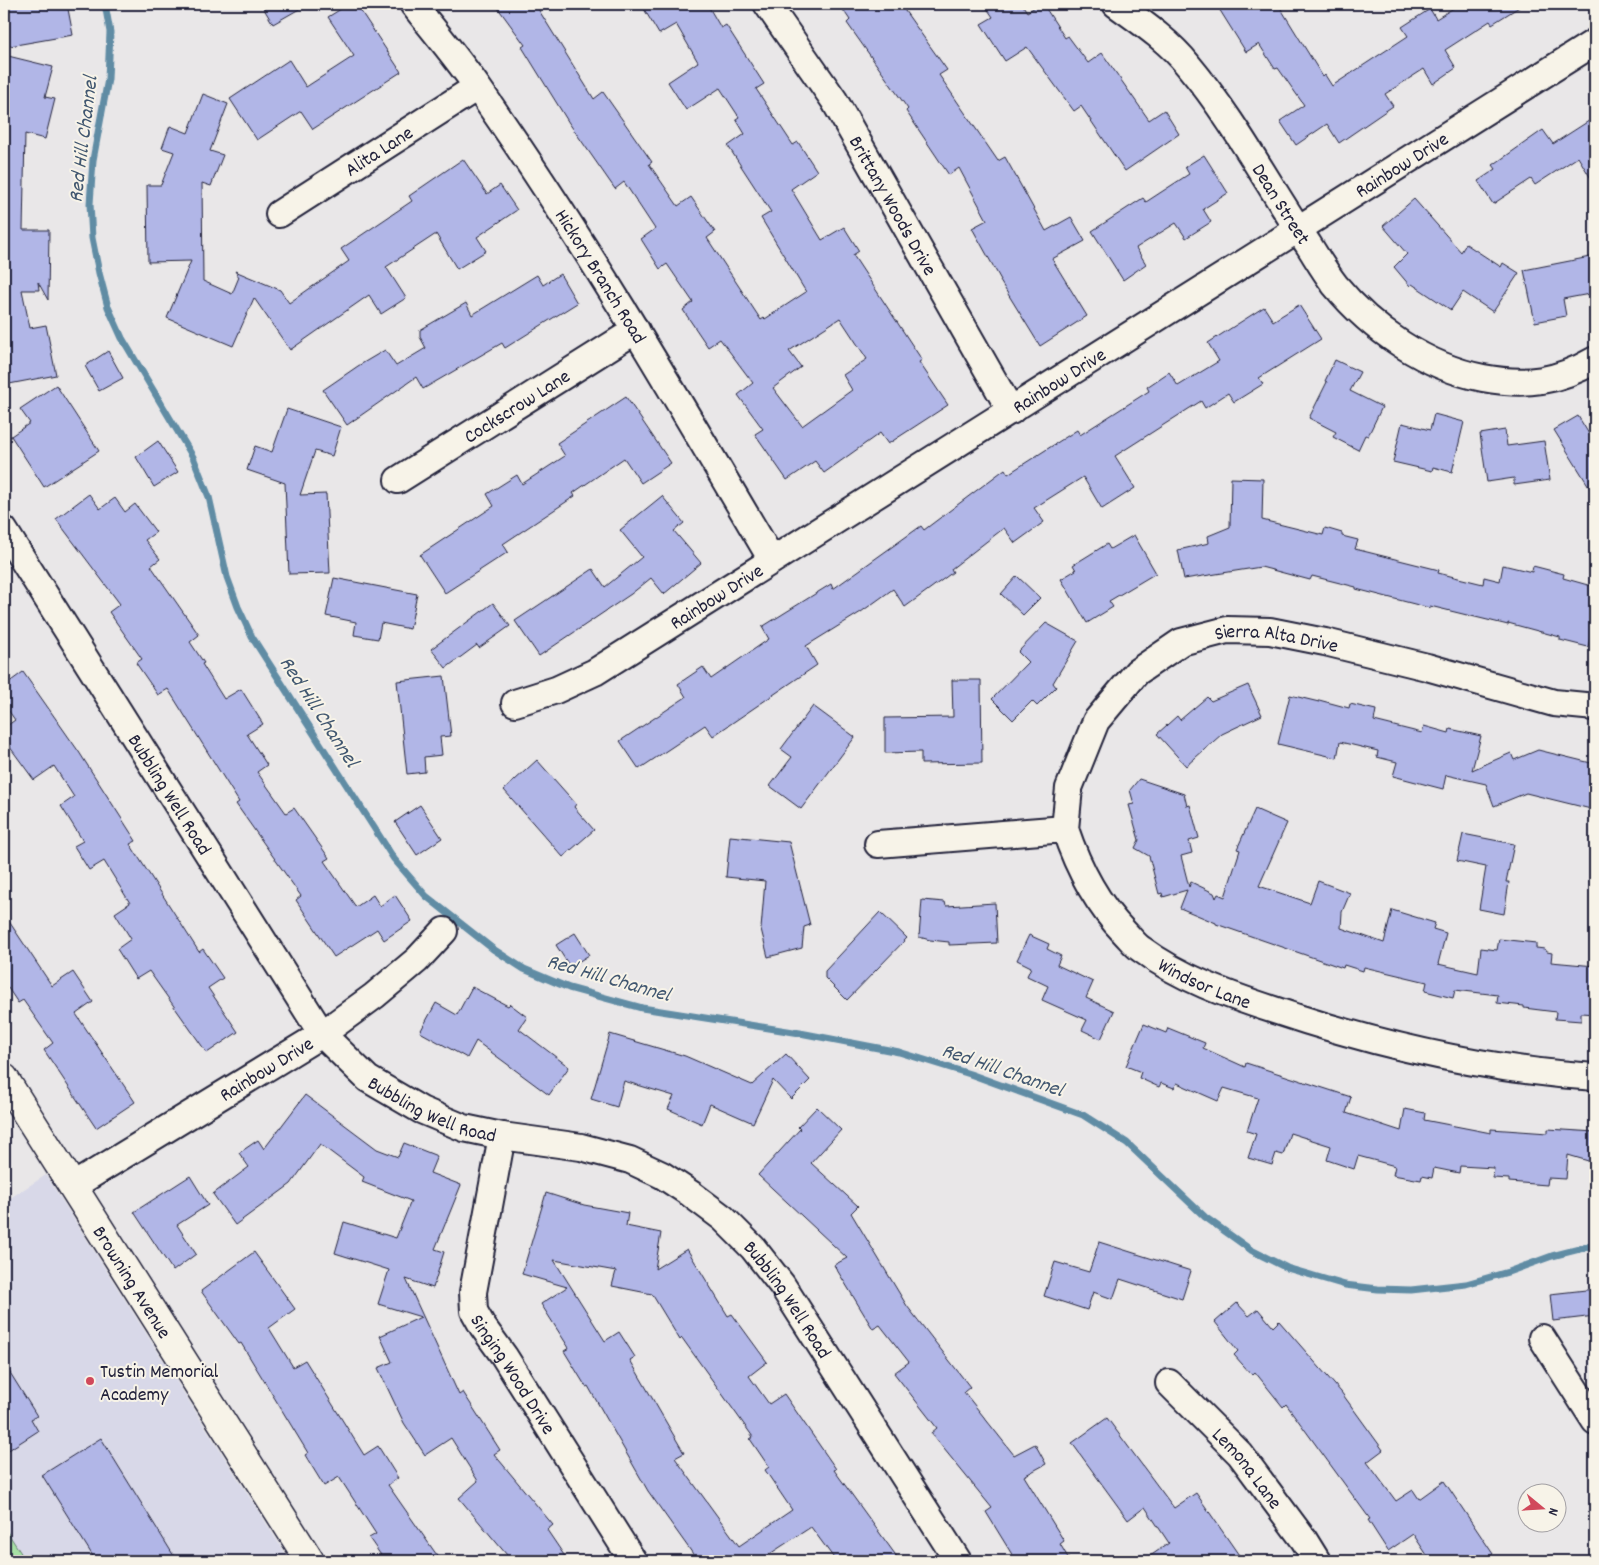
<svg xmlns="http://www.w3.org/2000/svg" width="1599" height="1565" font-family="Dekko,sans-serif">
	<style>
		.built { fill: #d8d8e8 }
		.green { fill: #a6e0a5; stroke: #648170 }
		.lines { fill: none; stroke-linecap: round; stroke-linejoin: round }
		.stream { stroke: #608ca4; stroke-width: 7 }
		.building { fill: #b1b6e7; stroke: #22223b; fill-rule: evenodd }
		.street-casing { stroke: #22223b; stroke-width: 30 }
		.secondary-casing { stroke: #22223b; stroke-width: 31 }
		.street { stroke: #f7f3e8; stroke-width: 26 }
		.secondary { stroke: #f7f3e8; stroke-width: 28 }
		.poi-dot { fill: #d1495b; stroke: #f7f3e8; stroke-width: 2 }
		.labels { text-anchor: middle; stroke-width: 4; stroke-linejoin: round; paint-order: stroke }
		.street-label { font-size: 20px; fill: #22223b; stroke: #f7f3e8 }
		.poi-label { font-size: 20px; fill: #22223b; stroke: #f7f3e8; text-anchor: start }
		.water-label { font-size: 21px; font-style: italic; fill: #415770; stroke: #f7f3e8 }
	</style>
	<rect width="100%" height="100%" fill="#e9e7e8"/>
	<filter id="ink" filterUnits="userSpaceOnUse"><feTurbulence type="fractalNoise" baseFrequency=".02" numOctaves="2"/><feDisplacementMap in="SourceGraphic" scale="10" xChannelSelector="R" yChannelSelector="G"/><feConvolveMatrix kernelMatrix="1 2 1 2 8 2 1 2 1" color-interpolation-filters="sRGB"/></filter>
	<g filter="url(#ink)">
		<path class="built" d="M46 1175 290 1561H4V1202Z"/>
		<path class="green" d="M4 1527 26 1561H4Z"/>
		<g class="lines">
			<path class="stream" d="M105 4 110 32 108 79 93 160 90 204 92 238 99 273 108 307 122 338 193 457 209 497 227 577 238 607 252 637 394 859 426 896 493 949 524 969 569 988 642 1008 800 1033 899 1052 970 1074 1083 1115 1127 1143 1205 1217 1251 1250 1287 1268 1345 1285 1378 1289 1411 1290 1466 1284 1508 1272 1552 1256 1595 1245"/>
		</g>
		<path class="building" d="M7 4H67L73 35 4 47V14L9 13Z
			M261 4H308L273 24Z
			M349 4H356L401 72 313 129 301 111 257 140 230 99 289 60 306 87 354 56 328 17Z
			M495 4H535L594 99 603 92 652 162 649 164 678 206 691 197 715 232 707 238 761 320 764 318 765 319 806 292 761 218 771 212 728 146 745 134 736 119 739 117 720 88 686 110 668 82 698 62 676 24 659 34 641 4H707L721 28 726 25 764 84 756 89 793 145 798 142 817 171 791 189 822 240 844 227 859 251 853 255 922 360 919 362 948 405 888 444 880 433 824 473 815 461 787 480 755 434 763 429 738 395 753 383 720 339 708 347 683 310 693 302 667 264 660 269 641 239 655 229 624 182 615 189 569 123 522 47 525 45ZM840 318 867 359 843 375 852 390 802 426 773 388 801 367 789 351Z
			M839 4H900L947 70 939 75 998 161 1005 157 1046 231 1071 217 1085 241 1052 259 1087 316 1040 346 1000 281 1001 280 972 228 987 220 959 168 949 175 906 111 908 109 847 23 850 20Z
			M984 4H1022L1027 12 1040 4H1043L1065 38 1068 36 1088 63 1102 53 1149 120 1164 110 1179 134 1125 171 1081 106 1074 111 1027 47 1005 61 981 24 993 17Z
			M1216 4H1278L1323 77 1325 75 1332 86 1408 36 1402 27 1430 9 1436 19 1460 4H1524L1492 24 1490 21 1445 50 1456 68 1433 84 1424 69 1385 94 1393 106 1339 143 1327 124 1296 145 1280 121 1304 105 1278 68 1275 69 1259 44 1246 52Z
			M4 55 53 67 45 97 55 99 45 139 25 134 23 230H49L48 300 38 282 39 290H22L30 328 46 325 56 375 4 385Z
			M203 94 228 104 210 151 223 155 211 186 202 183 203 281 232 294 239 277 235 271 280 290 289 303 349 261 341 249 412 201 409 196 463 159 487 194 500 185 517 210 477 237 486 251 457 269 436 234 386 267 406 298 381 314 369 295 290 350 254 298 233 346 167 318 191 261 148 262 147 185H161L174 152 162 148 170 126 188 133Z
			M1595 117V185L1578 157 1535 185 1531 179 1493 204 1478 181 1496 169 1493 165 1543 130 1553 144Z
			M1204 155 1228 193 1203 209 1211 222 1186 238 1176 223 1136 248 1146 264 1123 280 1092 231 1143 198 1146 202 1189 174 1185 167Z
			M1414 199 1461 252 1466 244 1501 267 1503 263 1519 273 1493 312 1463 292 1451 310 1412 284 1410 286 1394 267 1407 254 1383 226Z
			M1595 256V293L1563 299 1566 316 1535 322 1524 270Z
			M560 274 577 303 505 348 502 343 423 389 416 377 347 425 323 390 358 366 385 350 396 366 426 348 420 337V330L466 303 472 315 537 275 543 285Z
			M1299 305 1321 339 1259 378 1263 384 1234 402 1228 393 1205 408 1201 401 1115 456 1135 488 1102 509 1083 477 1034 508 1044 522 1015 543 1004 528 951 569 953 572 905 607 893 589 861 612 806 646 817 665 713 736 705 725 639 769 620 741 686 697 678 684 703 667 711 679 769 639 762 627 831 584 833 589 921 526 924 530 1005 469 1008 474 1077 430 1080 435 1149 391 1147 387 1169 372 1178 386 1219 361 1208 343 1264 307 1273 321Z
			M108 351 123 378 99 391 85 366Z
			M1335 360 1360 372 1350 391 1382 407 1368 436 1365 435 1358 450 1333 437 1336 432 1309 418 1327 382 1325 381Z
			M56 385 99 451 44 487 11 436 30 423 20 409Z
			M626 397 671 463 641 483 624 458 573 493 575 496 503 544 508 552 445 593 420 555 494 506 487 494 517 475 522 484 565 456 557 443Z
			M287 409 341 427 332 456 315 451 300 495 326 494 330 573 289 574 285 483 247 470 255 446 272 452Z
			M1434 414 1464 422 1452 472 1433 467 1432 471 1393 462 1402 423 1430 430Z
			M1578 416 1589 434 1595 430V496L1554 430Z
			M1505 430 1507 446 1544 441 1550 480 1514 485V478L1487 482 1480 434Z
			M158 441 178 472 154 487 136 457Z
			M1231 478 1263 479 1262 520 1323 535 1325 528 1342 533V536L1358 540 1355 549 1439 570 1438 573 1483 584 1484 577 1500 581 1503 565 1532 572 1533 566 1564 574 1563 578 1595 587V618L1588 647 1560 640V637L1508 623V625L1430 606V608L1356 589V587L1312 576 1310 580 1261 567 1184 579 1178 550 1209 543 1208 536 1230 527Z
			M89 494 100 509 115 498 125 512 135 504 156 532 145 540 160 559 151 566 199 635 190 642 204 663 202 664 224 699 241 689 263 724 247 734 267 765 257 772 286 813 294 808 329 858 324 861 356 907 373 895 380 906 395 895 412 921 384 940 377 929 334 957 296 900 301 896 236 804 239 802 168 689 158 695 136 663 142 659 109 612 120 604 56 519Z
			M662 496 684 523 674 531 701 563 664 594 651 578 631 594 539 656 515 621 593 569 605 587 642 557 620 530Z
			M1134 535 1156 573 1109 601 1113 607 1087 623 1061 579 1076 570 1073 565 1107 544 1110 549Z
			M1017 576 1040 598 1023 615 1001 594Z
			M334 578 417 594 410 629 381 623 378 639 354 635 356 622 326 616Z
			M493 603 510 626 479 648 477 645 446 668 431 649Z
			M1046 623 1078 641 1053 683 1056 687 1037 706 1032 701 1013 720 992 699 1028 662 1018 652Z
			M23 672 79 752 136 841 130 844 199 952 203 949 223 978 208 988 238 1032 207 1053 149 971 136 979 117 949 131 939 115 913 130 903 104 861 89 870 74 846 83 841 61 806 74 797 54 766 34 780 4 739V728L15 720 4 704V686Z
			M444 676 451 736 440 737 442 755 424 757 425 772 407 774 397 681Z
			M952 680H981L982 763 921 764V752L885 753V718L953 717Z
			M1248 685 1262 715 1222 734 1186 766 1157 734 1177 716 1180 720 1207 697 1211 701Z
			M1290 695 1319 702V700L1349 708 1350 704 1376 710 1374 721 1422 733 1424 726 1449 733 1450 729 1481 736 1472 770 1511 753 1514 760 1538 750 1595 764V810L1526 793 1494 806 1486 784 1446 775 1443 789 1393 776 1397 762 1377 757 1378 751 1340 742 1337 758 1278 744Z
			M813 706 855 737 801 809 770 786 792 757 781 749Z
			M537 760 576 804 574 807 594 830 563 857 504 790Z
			M1139 779 1184 794 1187 806 1190 805 1199 838 1189 841 1192 853 1181 856 1189 887 1191 882 1214 893 1216 898 1218 894 1225 897 1240 850 1237 849 1255 809 1287 823 1259 886 1310 903 1318 881 1350 893 1342 912 1341 928 1384 943 1392 910 1435 923 1433 929 1446 933 1438 964 1478 973 1481 948 1497 950 1499 939 1536 943V948L1545 949 1547 952 1552 953 1551 962 1595 966V1014L1581 1013V1021L1555 1019 1556 1012 1524 1008V1006L1497 1003 1498 995 1455 990 1453 998 1425 991 1427 982 1364 967 1363 971 1344 965 1343 968 1216 924V923L1180 908 1187 890 1163 897 1162 893 1159 894 1149 856 1135 848 1139 840 1129 805 1134 804 1130 790Z
			M420 805 442 838 417 855 395 822Z
			M1463 834 1514 844 1506 882H1509L1504 914 1479 909 1486 867 1457 861Z
			M730 836 789 842 810 925 804 927 802 948 768 957 761 929 765 881 726 877Z
			M922 900 945 902 946 906 995 903 997 943 949 945V942L930 940 919 937Z
			M880 912 907 938 847 1000 825 978V971Z
			M4 914 52 986 73 972 93 1002 76 1014 135 1102 96 1128 44 1050 53 1043 23 1000 18 1003 4 982Z
			M575 933 589 955 570 967 556 945Z
			M1029 935 1049 944 1047 949 1061 956 1057 965 1093 982 1086 998 1114 1011 1101 1039 1082 1030 1087 1020 1042 1000 1048 986 1027 976 1031 967 1017 960Z
			M472 987 508 1006 510 1004 527 1017 519 1029 569 1067 549 1095 476 1041 467 1058 420 1032 436 1003 457 1015Z
			M1144 1024 1166 1033 1168 1028 1205 1043 1203 1048 1245 1067 1246 1063 1351 1097 1346 1113 1401 1131 1405 1109 1425 1113 1424 1120 1491 1133V1129L1548 1133V1129L1595 1132V1163L1568 1155 1566 1179 1548 1178 1547 1185 1509 1182V1179L1493 1178 1494 1168 1460 1166 1459 1173 1434 1168 1432 1178 1422 1176 1421 1180 1393 1175 1395 1166 1358 1156 1354 1169 1327 1160 1331 1146 1290 1133 1283 1155 1276 1153 1272 1165 1248 1158 1256 1134 1247 1131 1258 1098 1224 1088 1218 1101 1177 1083 1174 1088 1161 1083 1159 1087 1139 1078 1141 1072 1126 1066Z
			M610 1034 685 1056 752 1085 786 1054 810 1080 791 1099 773 1080 753 1123 710 1104 702 1124 668 1109 674 1096 624 1081 617 1107 591 1099Z
			M305 1095 377 1149 398 1157 404 1143 437 1156 430 1173 461 1185 435 1249 444 1252 433 1288 406 1279 459 1395 463 1392 500 1450 494 1454 553 1525 547 1530 568 1561H512L459 1498 478 1481 451 1438 425 1455 404 1423 378 1368 392 1362 380 1336 421 1317 378 1304 389 1270 335 1253 344 1222 396 1238 411 1201 362 1182 364 1177 320 1144 291 1184 235 1225 213 1194 249 1167 239 1153 258 1140 264 1149Z
			M817 1107 841 1130 811 1163 858 1206 851 1213 907 1306 970 1387 964 1392 1014 1455 1035 1444 1046 1464 1024 1476 1064 1541 1060 1544 1070 1561H1016L986 1512 992 1508 931 1433 937 1428 894 1373 909 1362 880 1325 873 1329 834 1265 847 1258 758 1175 800 1129 798 1127Z
			M190 1176 208 1205 177 1225 196 1254 173 1271 134 1212Z
			M546 1193 584 1205 628 1213 626 1226 661 1233 655 1269 687 1249 728 1316 732 1314 767 1362 749 1376 769 1404 784 1394 836 1469 834 1470 900 1561H836L811 1527 759 1561H698L648 1491 588 1386 586 1387 564 1351 569 1348 541 1304 567 1287 522 1274ZM554 1260 616 1271 612 1286 652 1294 680 1340 682 1338 753 1437 750 1439 769 1467 765 1470 792 1510 739 1546 675 1458 684 1453 630 1360 635 1357 619 1332 605 1341Z
			M1099 1242 1191 1271 1182 1299 1120 1279 1113 1299 1093 1292 1087 1310 1044 1296 1055 1262 1089 1272Z
			M254 1252 295 1309 269 1328 293 1367 305 1360 364 1455 378 1446 398 1478 388 1485 441 1561H385L369 1538 376 1534 339 1477 324 1486 305 1455 308 1453 241 1343 239 1344 201 1291Z
			M1595 1289V1316L1553 1321 1550 1294Z
			M1237 1303 1249 1316 1258 1309 1273 1327 1279 1321 1341 1392 1383 1450 1367 1462 1396 1501 1413 1490 1419 1499 1444 1481 1493 1554 1482 1561H1431L1413 1534 1388 1551 1368 1520 1370 1519 1286 1404 1283 1407 1255 1372 1252 1375 1234 1355 1238 1351 1215 1322Z
			M4 1363 37 1416 31 1419 38 1431 4 1453Z
			M1107 1418 1174 1508 1196 1493 1243 1561H1143L1169 1543 1145 1507 1128 1520 1072 1443Z
			M101 1438 177 1561H96L42 1475Z"/>
		<g class="lines">
			<defs>
				<g id="street">
					<path id="s1" d="M413 4C435 32 458 59 478 88 585 240 678 400 772 560"/>
					<path id="s2" d="M767 4 834 100 1011 411"/>
					<path id="s3" d="M1116 4C1141 22 1169 41 1188 65 1234 120 1268 185 1308 244 1317 258 1325 272 1335 285 1372 330 1426 367 1483 378 1526 386 1557 382 1595 360"/>
					<path id="s4" d="M279 214 477 87"/>
					<path id="s5" d="M398 480 636 330"/>
					<path id="s6" d="M4 530 322 1034 368 1079 421 1110 464 1128 502 1136 581 1147 630 1160 662 1175 691 1194 723 1218 753 1248 782 1285 958 1561"/>
					<path id="s7" d="M515 703 556 690 595 672 1595 42"/>
					<path id="s8" d="M1065 829 1069 788 1096 721 1137 672 1181 642 1227 630 1270 631 1325 642 1427 667 1554 703 1595 707"/>
					<path id="s9" d="M878 844 1065 829C1078 868 1096 903 1125 933 1130 938 1135 945 1141 949 1180 978 1228 995 1274 1010 1378 1045 1485 1070 1595 1077"/>
					<path id="s10" d="M502 1136 473 1292 474 1311 483 1327 504 1356 633 1561"/>
					<path id="s11" d="M73 1186 322 1034 374 996 417 960 444 931"/>
					<path d="M1542 1338 1595 1421"/>
					<path id="s12" d="M1169 1383 1240 1454 1304 1540 1317 1561"/>
				</g>
				<g id="secondary">
					<path id="s13" d="M4 1078 310 1561"/>
				</g>
			</defs>
			<use href="#street" class="street-casing"/>
			<use href="#secondary" class="secondary-casing"/>
			<use href="#street" class="street"/>
			<use href="#secondary" class="secondary"/>
		</g>
	</g>
	<circle class="poi-dot" cx="90" cy="1381" r="5"/>
	<g class="labels">
		<g class="street-label">
			<text dy="7" stroke="none"><textPath href="#s4" startOffset="118">Alita Lane</textPath></text>
			<text dy="7" stroke="none"><textPath href="#s7" startOffset="1039">Rainbow Drive</textPath></text>
			<text dy="7" stroke="none"><textPath href="#s2" startOffset="238">Brittany Woods Drive</textPath></text>
			<text dy="7" stroke="none"><textPath href="#s3" startOffset="262">Dean Street</textPath></text>
			<text dy="7" stroke="none"><textPath href="#s1" startOffset="331">Hickory Branch Road</textPath></text>
			<text dy="7" stroke="none"><textPath href="#s7" startOffset="634">Rainbow Drive</textPath></text>
			<text dy="7" stroke="none"><textPath href="#s5" startOffset="140">Cockscrow Lane</textPath></text>
			<text dy="7" stroke="none"><textPath href="#s7" startOffset="229">Rainbow Drive</textPath></text>
			<text dy="7" stroke="none"><textPath href="#s8" startOffset="328">Sierra Alta Drive</textPath></text>
			<text dy="7" stroke="none"><textPath href="#s6" startOffset="312">Bubbling Well Road</textPath></text>
			<text dy="7" stroke="none"><textPath href="#s9" startOffset="404">Windsor Lane</textPath></text>
			<text dy="7" stroke="none"><textPath href="#s11" startOffset="226">Rainbow Drive</textPath></text>
			<text dy="7" stroke="none"><textPath href="#s6" startOffset="732">Bubbling Well Road</textPath></text>
			<text dy="7" stroke="none"><textPath href="#s13" startOffset="241">Browning Avenue</textPath></text>
			<text dy="7" stroke="none"><textPath href="#s6" startOffset="1152">Bubbling Well Road</textPath></text>
			<text dy="7" stroke="none"><textPath href="#s10" startOffset="252">Singing Wood Drive</textPath></text>
			<text dy="7" stroke="none"><textPath href="#s12" startOffset="116">Lemona Lane</textPath></text>
		</g>
		<g class="poi-label">
			<text x="100" y="1377">Tustin Memorial<tspan x="100" dy="23">Academy</tspan></text>
		</g>
		<g class="water-label">
			<text transform="translate(82 139) rotate(-83)" y="7">Red Hill Channel</text>
			<text transform="translate(320 711) rotate(57)" y="7">Red Hill Channel</text>
			<text transform="translate(609 977) rotate(16)" y="7">Red Hill Channel</text>
			<text transform="translate(1003 1069) rotate(19)" y="7">Red Hill Channel</text>
		</g>
	</g>
	<rect width="1599" height="1565" fill="none" stroke="#f7f3e8" stroke-width="20"/>
	<rect x="10" y="10" width="1579" height="1545" fill="none" stroke="#22223b" stroke-width="2" filter="url(#ink)"/>
	<g transform="translate(1542 1508) rotate(108)"><circle r="24" fill="#f7f3e8" stroke="#a29fa3"/>
	<path d="M0-4L9 19L0 12L-9 19Z" fill="#d1495b"/>
	<text y="-8" font-size="14" font-weight="bold" text-anchor="middle" fill="#22223b">N</text>
	</g>
</svg>
